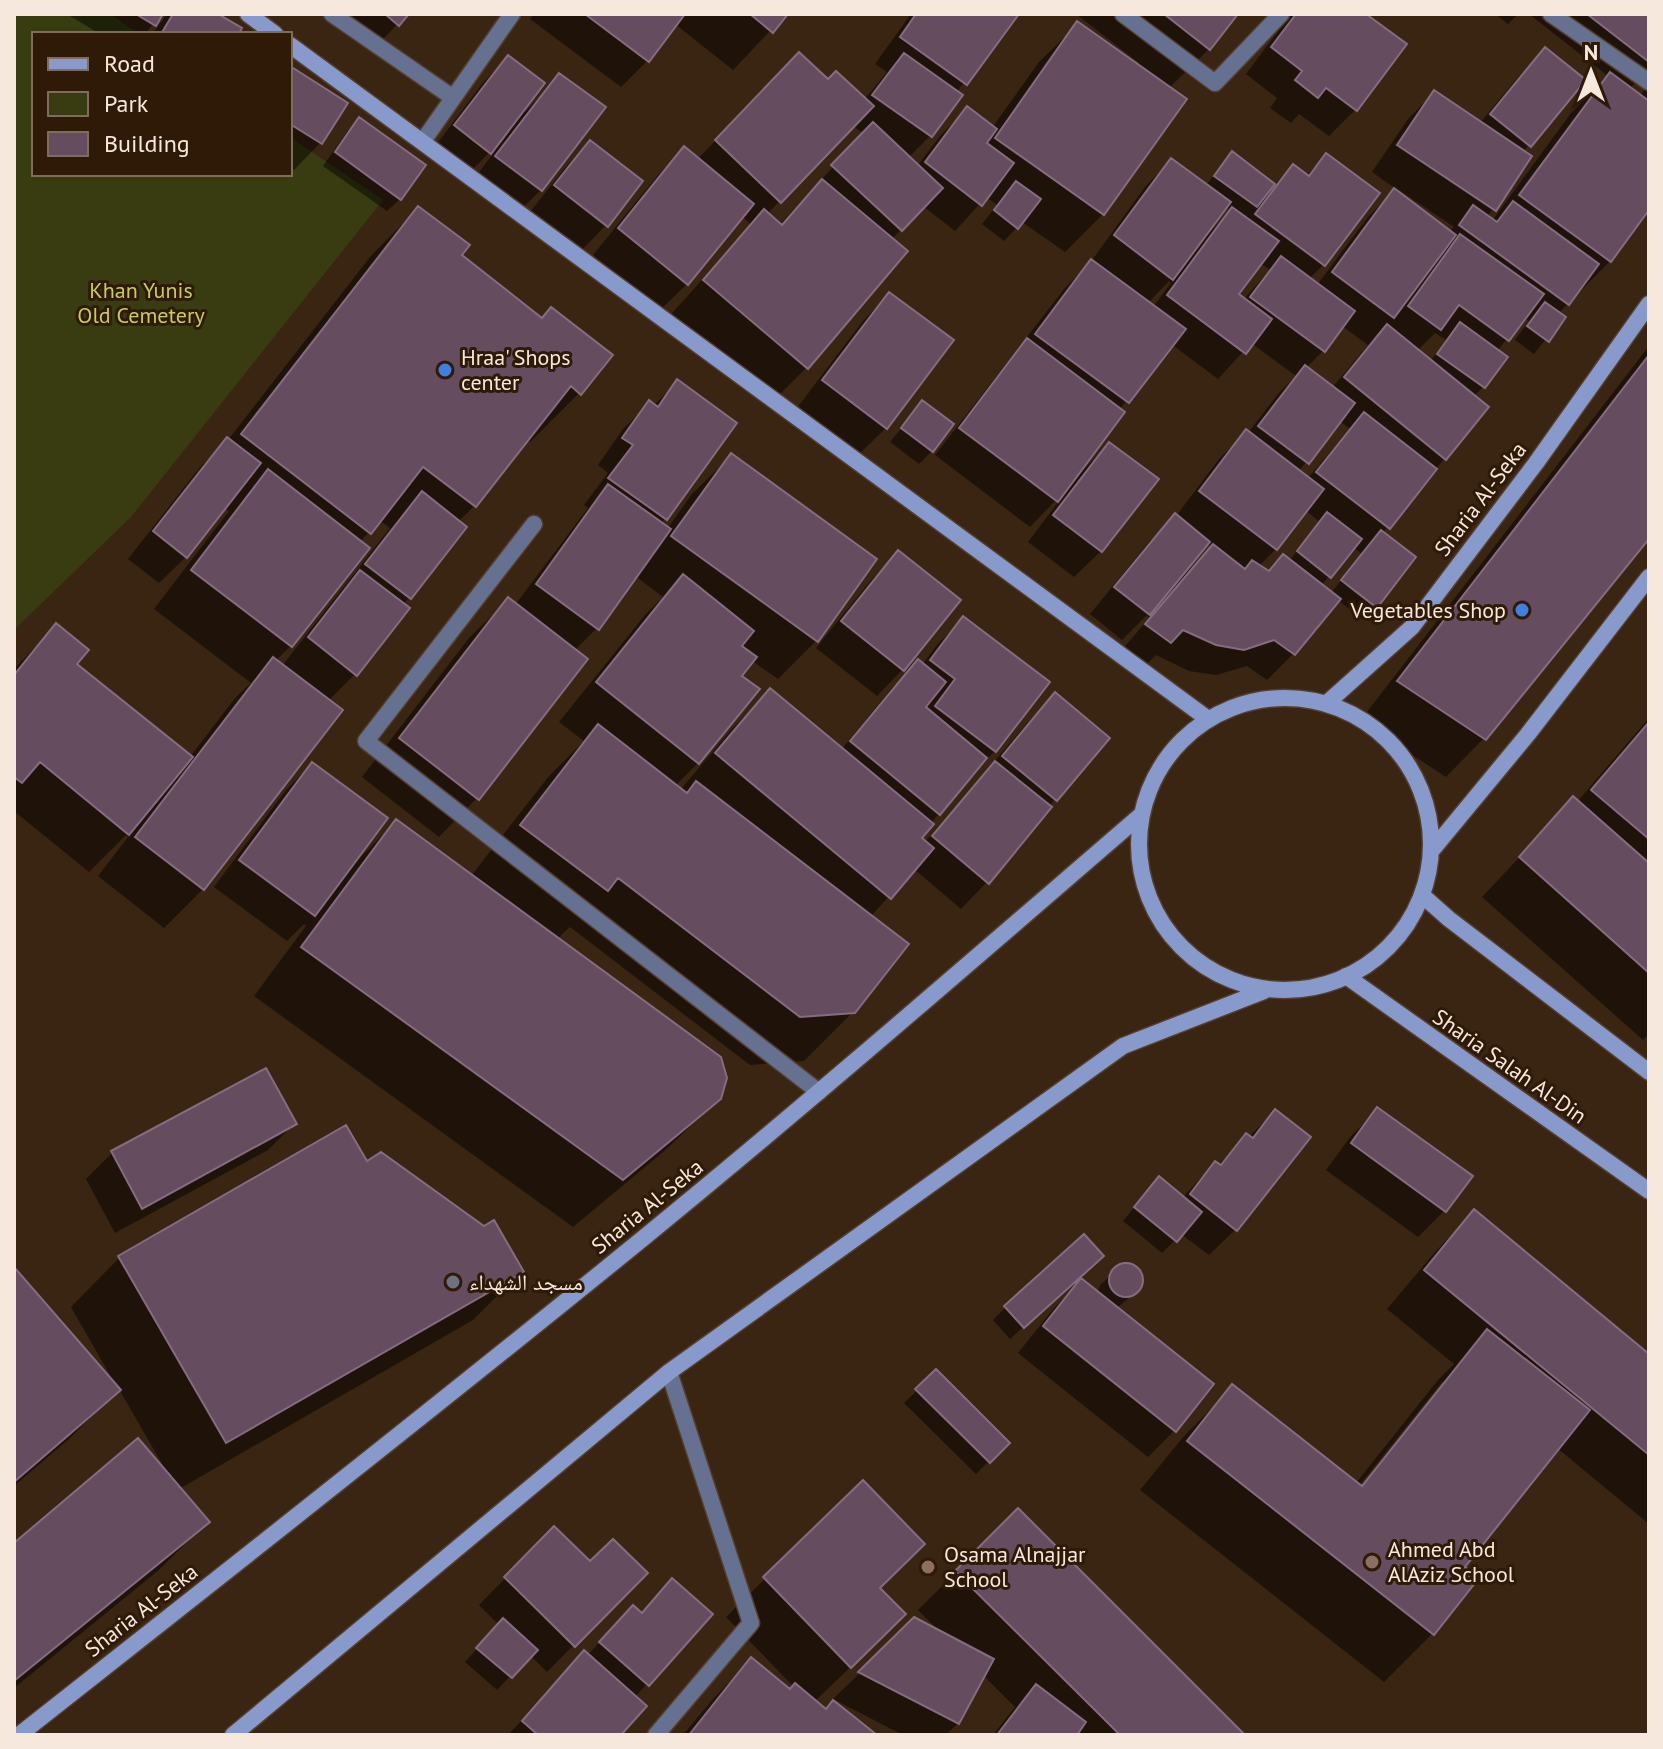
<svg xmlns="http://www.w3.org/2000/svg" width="1663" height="1749" font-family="'PT Sans','Noto Naskh Arabic',sans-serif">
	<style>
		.green { fill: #393c10 }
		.shadow { fill: #0007; fill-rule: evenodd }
		.building { fill: #654c5f; stroke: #866c80; stroke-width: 2 }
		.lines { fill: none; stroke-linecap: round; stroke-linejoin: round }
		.lane-casing { stroke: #543f2e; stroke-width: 19 }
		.street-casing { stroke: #543f2e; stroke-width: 19 }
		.secondary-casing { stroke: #543f2e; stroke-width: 19 }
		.lane { stroke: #667191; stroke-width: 16 }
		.street { stroke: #667191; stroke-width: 16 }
		.secondary { stroke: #889acc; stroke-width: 16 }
		.shop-dot { fill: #3f7fe0; stroke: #2f1a08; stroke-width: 3 }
		.worship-dot { fill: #6b7280; stroke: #2f1a08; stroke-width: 3 }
		.education-dot { fill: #8d6e63; stroke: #2f1a08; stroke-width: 3 }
		.labels { text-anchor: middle; stroke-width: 6; stroke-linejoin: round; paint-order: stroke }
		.park-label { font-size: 22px; fill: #c5cf56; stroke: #2f1a08 }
		.poi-label { font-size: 22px; fill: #f7e8dd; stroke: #2f1a08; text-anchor: start }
		.street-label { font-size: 22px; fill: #f7e8dd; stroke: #2f1a08 }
	</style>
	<rect width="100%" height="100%" fill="#3a2412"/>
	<path class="green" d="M14 14H110L139 34H34V174H290V137L383 200 131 517 14 630Z"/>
	<path class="shadow" d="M71 14H161L145 34H100L70 16Z
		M167 14H214L236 34H152Z
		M326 14H407L372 51Z
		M534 14H786L733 70 675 24 647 61 621 87 530 19Z
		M911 14H1016L956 93 930 136 908 158 917 166 941 135 967 109 992 128 1039 62 1078 24 1137 65 1139 63 1076 14H1236L1209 49 1169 88 1103 214 1065 252 1022 222 1004 241 982 224 997 205 986 197 955 231 923 206 891 240 905 252 806 368 768 406 666 320 751 225 742 216 687 284 660 310 593 255 658 175 684 149 697 160 772 81 828 82 864 100 887 72 875 64ZM853 126 864 134 779 225 767 214Z
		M1291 14H1363L1355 110 1329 136 1299 114 1291 123 1270 108 1277 98 1246 74Z
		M1495 14H1518L1508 24Z
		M1529 14H1649V69L1629 89 1640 96 1649 83V207L1610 261 1558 314 1563 318 1534 354 1515 340 1529 321 1524 318 1497 351 1483 387 1473 397 1445 458 1382 534 1375 606 1362 619 1338 600 1293 654 1267 680 1247 666 1216 675 1189 671 1156 655 1143 668 1121 651 1149 618 1147 615 1122 640 1090 614 1149 542 1176 516 1220 458 1246 432 1248 433 1278 394 1296 376 1251 343 1218 379 1171 344 1119 410 1078 471 1080 473 1109 444 1156 479 1101 551 1074 577 1028 542 1059 501 1057 499 1030 527 935 455 1065 288 1090 263 1145 187 1171 160 1205 186 1232 154 1274 185 1293 166 1306 176 1326 156 1324 264 1309 279 1317 285 1368 217 1396 189 1372 172 1408 119 1434 93 1480 123 1519 76 1545 50 1583 81 1523 152 1530 156 1487 217 1492 221 1571 113 1608 76ZM1399 190 1454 227 1449 232 1397 193ZM1225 206 1231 211 1208 234 1206 232ZM1260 263 1270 270 1243 300 1236 295ZM1169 281 1171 283 1153 307 1148 303ZM1342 326 1368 345 1332 388 1306 368 1324 350ZM1435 333 1446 340 1430 362 1417 351ZM1340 421 1350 429 1307 479 1298 472ZM1305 510 1320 522 1289 561 1268 573 1258 567 1276 549ZM1207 543 1212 547 1184 575 1182 573ZM1353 547 1362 554 1331 593 1321 586Z
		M508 57 523 109 526 111 560 75 541 190 514 216 471 183 495 151 493 149 463 179 430 153 482 84Z
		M290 69 345 104 320 143 294 170 290 167Z
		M359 119 400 199 387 211 323 166 347 132Z
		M590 142 606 225 580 252 530 212 564 169Z
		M418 208 459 256 541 320 610 355 579 393 530 442 527 439 474 506 458 522 465 527 403 605 355 674 328 701 340 710 203 889 164 928 98 876 128 837 126 835 89 872 14 811V669L56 626 74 664 190 757 235 698 251 683 154 609 229 511 224 507 186 557 159 583 128 559 201 466 228 440 370 257ZM379 520 390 528 282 666 275 661 291 646 360 542Z
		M889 294 886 428 859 454 797 408 863 321Z
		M1649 346V536L1484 738 1446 777 1360 721Z
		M678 382 665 519 660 524 667 529 692 494 731 456 875 559 816 641 778 679 752 661 739 676 698 763 675 786 680 790 732 729 770 691 841 750 892 688 919 662 922 665 937 645 963 619 995 751 970 775 919 838 924 843 1029 721 1055 694V799L987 882 961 909 914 869 870 917 854 1011 804 1061 750 1065 570 927 557 939 719 1098 669 1147 573 1227 254 996 306 926 304 924 287 941 214 887 286 790 312 764 356 862 396 821 471 876 549 776 584 741 559 722 645 615 663 597 635 576 597 628 574 651 477 798 439 837 362 777 469 638 508 600 515 605 588 508 584 505 608 473 598 465 623 429 650 403 653 406Z
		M922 403 932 451 919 464 890 442Z
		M898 553 903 669 877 696 816 648 872 579Z
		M1649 718V1034L1643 1040 1482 897 1574 799 1577 802Z
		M1378 1110 1470 1176 1444 1211 1418 1237 1326 1170 1351 1136Z
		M1275 1112 1236 1229 1209 1255 1181 1234 1162 1253 1123 1221 1147 1192 1182 1198 1215 1163 1218 1165Z
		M294 1124 268 1150 115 1233 86 1179 112 1153Z
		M366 1164 522 1271 473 1320 179 1489 207 1522 159 1570 14 1688V1546L165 1469 119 1389 69 1439 14 1486V1271L115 1384 71 1307 119 1258Z
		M1474 1212 1649 1356V1524L1557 1448 1462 1567 1433 1633 1384 1682 1140 1490 1184 1436 1233 1387 1356 1483 1438 1380 1454 1364 1387 1309 1436 1251ZM1442 1382H1447L1357 1495 1354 1492Z
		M1122 1266H1132L1139 1272 1141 1281 1138 1290 1116 1309 1212 1385 1174 1431 1148 1457 1018 1353 1055 1307 1081 1281 1097 1294 1100 1285Z
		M1088 1269 1010 1339 993 1320 1006 1307Z
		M936 1372 1007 1443 976 1474 904 1403Z
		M863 1483 878 1588 865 1653 814 1702 825 1711 874 1735H683L713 1699 751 1660 789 1691 794 1687 726 1617Z
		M1018 1511 1242 1735H993L1015 1707 983 1675 958 1723 946 1735H903L833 1699 915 1620 940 1632 918 1610Z
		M554 1528 590 1564 645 1573 547 1672 530 1655 497 1690 465 1662 499 1625 479 1605Z
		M673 1581 711 1614 634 1698 619 1735H508L584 1653 587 1656 607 1634 640 1614Z"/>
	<path class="building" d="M136 14H163L156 26Z
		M173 14H218L242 28 239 34H161Z
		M385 14H409L399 26Z
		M585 14H685L649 62Z
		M750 14H788L773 33Z
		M916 14H1019L967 85 900 37Z
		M1164 14H1238L1210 50Z
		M1296 14H1366L1407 44 1357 111 1326 88 1318 98 1295 80 1302 71 1271 47Z
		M1587 14H1649V62Z
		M1077 21 1187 99 1104 215 995 138Z
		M1545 47 1586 80 1531 147 1490 114Z
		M799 52 828 79 836 71 874 106 781 203 715 140Z
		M904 53 963 95 932 137 872 95Z
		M508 55 545 83 491 154 454 125Z
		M290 66 348 103 322 144 290 124Z
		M1610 72 1649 101V210L1611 262 1519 195Z
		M559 73 606 107 542 191 495 156Z
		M1434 90 1532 156 1496 211 1397 145Z
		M967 106 997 129 987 143 1014 163 982 206 925 162Z
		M359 117 426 165 401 200 335 152Z
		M873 122 943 188 902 231 831 165Z
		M590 140 643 181 608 227 554 185Z
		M684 146 754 204 688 285 618 228Z
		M1232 151 1275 184 1257 207 1214 176Z
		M1326 153 1380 193 1325 266 1255 214 1293 164 1309 176Z
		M1171 158 1231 202 1173 280 1114 235Z
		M822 179 908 251 808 369 703 280 764 209 782 225Z
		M1016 181 1041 199 1018 229 994 210Z
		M1394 188 1456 235 1394 318 1332 272Z
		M1513 201 1599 264 1569 305 1459 225 1473 205 1497 222Z
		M418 206 470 245 462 255 542 318 551 307 613 355 581 395 571 386 476 507 423 467 371 534 241 434Z
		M1232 207 1279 241 1239 294 1272 319 1246 354 1167 295Z
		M1460 234 1544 294 1509 341 1459 305 1441 330 1408 306Z
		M1281 256 1355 311 1325 352 1250 297Z
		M1091 259 1186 329 1129 403 1035 334Z
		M889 292 954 340 887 429 822 380Z
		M1545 302 1566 317 1549 342 1527 326Z
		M1460 322 1508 357 1485 388 1437 354Z
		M1387 324 1489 407 1446 460 1344 377Z
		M1027 338 1125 412 1058 502 959 428Z
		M1649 355V539L1486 740 1397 681Z
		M1305 365 1355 403 1309 464 1258 426Z
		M677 379 737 423 667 520 608 478 633 445 622 438 649 400 658 407Z
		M922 400 954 424 933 452 901 428Z
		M1364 412 1437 469 1390 529 1316 472Z
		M1246 429 1324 489 1277 550 1199 491Z
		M227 437 261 463 187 558 153 531Z
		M1109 442 1159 479 1102 552 1053 515Z
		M731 453 877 559 818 642 671 536Z
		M268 469 370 548 292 647 191 570Z
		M608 484 671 529 599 630 536 584Z
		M422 491 467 527 411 599 365 564Z
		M1327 512 1362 539 1331 578 1297 551Z
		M1175 513 1210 542 1150 615 1114 587Z
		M1381 530 1416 557 1377 608 1341 580Z
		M1213 544 1245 569 1252 560 1269 571 1283 554 1341 599 1295 655 1274 640 1244 650 1216 645 1183 630 1171 643 1145 624Z
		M898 550 961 600 904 671 841 621Z
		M360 570 410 608 357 676 308 637Z
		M683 574 754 631 742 646 757 657 742 676 760 689 699 764 596 682Z
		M508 597 588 659 479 800 399 738Z
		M963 616 1050 682 996 752 935 706 955 679 930 660Z
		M56 623 89 650 77 664 193 757 129 835 40 762 22 783 14 777V675Z
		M273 657 343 710 204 890 135 837Z
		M918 659 946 682 926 707 987 758 940 815 850 741Z
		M770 688 934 824 922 838 934 848 891 899 715 753Z
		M1055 692 1110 738 1057 801 1002 756Z
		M1649 722V839L1591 790Z
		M598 724 687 793 696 781 909 944 855 1013 800 1017 618 878 608 891 520 825Z
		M995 761 1052 807 989 884 932 836Z
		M312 762 388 818 315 916 239 860Z
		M1573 796 1649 863V973L1519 857Z
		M396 819 721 1057 727 1078 721 1099 623 1180 301 947Z
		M266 1068 297 1124 142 1209 111 1151Z
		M1377 1107 1473 1176 1446 1212 1351 1143Z
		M1275 1109 1311 1137 1237 1231 1190 1194 1215 1161 1221 1165 1246 1133 1253 1138Z
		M346 1125 367 1161 381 1152 484 1226 494 1220 524 1272 226 1443 118 1256Z
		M1159 1176 1202 1212 1177 1242 1134 1207Z
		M1474 1209 1649 1354V1455L1424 1270Z
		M1084 1234 1104 1256 1024 1328 1004 1306Z
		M1109 1280a17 17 0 1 1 34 0a17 17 0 1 1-34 0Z
		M14 1267 121 1390 14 1482Z
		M1081 1278 1214 1384 1176 1432 1043 1326Z
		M1487 1329 1590 1410 1465 1567 1479 1578 1434 1635 1187 1441 1232 1384 1362 1486Z
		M936 1369 1010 1443 990 1463 915 1389Z
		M138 1438 210 1522 14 1681V1543Z
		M863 1480 925 1544 880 1588 906 1614 851 1668 763 1577Z
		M1018 1508 1245 1735H1120L955 1571Z
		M554 1526 590 1561 613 1539 648 1573 575 1647 504 1577Z
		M672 1578 713 1614 649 1686 599 1642 633 1605 642 1613Z
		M914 1617 994 1659 959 1724 858 1672Z
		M503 1618 538 1650 512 1678 476 1648Z
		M584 1650 647 1706 621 1735H538L522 1721Z
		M751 1657 790 1689 795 1683 826 1709 833 1700 877 1735H689Z
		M1036 1684 1086 1722 1077 1735H997Z"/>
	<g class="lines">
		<defs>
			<path id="lane" d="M534 524 366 741 819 1092
				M656 1735 751 1623 669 1372"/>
			<path id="street" d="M332 14 452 97
				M1123 14 1215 83 1281 14
				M1551 14 1649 82
				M423 141 512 14"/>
			<path id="secondary" d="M248 14 275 34
				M290 45 1208 719
				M1139 844a146 146 0 1 1 292 0a146 146 0 1 1-292 0Z
				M1327 703 1412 627 1536 463 1649 304
				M1433 849 1528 734 1649 577
				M1423 896 1449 919 1649 1072
				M1346 976 1649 1191
				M19 1735C227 1571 435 1408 641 1240 810 1102 975 958 1141 815
				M233 1735 669 1372 1123 1046 1264 991"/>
		</defs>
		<use href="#lane" class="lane-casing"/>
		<use href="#street" class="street-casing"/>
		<use href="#secondary" class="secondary-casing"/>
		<use href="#lane" class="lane"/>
		<use href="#street" class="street"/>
		<use href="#secondary" class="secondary"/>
	</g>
	<g class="shop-dot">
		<circle cx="445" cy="370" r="8"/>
		<circle cx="1522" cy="610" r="8"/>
	</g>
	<circle class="worship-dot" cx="453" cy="1282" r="8"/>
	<g class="education-dot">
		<circle cx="1372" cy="1562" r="8"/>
		<circle cx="928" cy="1567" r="8"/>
	</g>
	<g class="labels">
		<g class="park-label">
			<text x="141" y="298">Khan Yunis<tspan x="141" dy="25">Old Cemetery</tspan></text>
		</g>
		<g class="poi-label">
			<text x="461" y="365">Hraa' Shops<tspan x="461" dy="25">center</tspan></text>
			<text x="1506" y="618" text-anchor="end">Vegetables Shop</text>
			<text x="469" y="1290">مسجد الشهداء</text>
			<text x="1388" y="1557">Ahmed Abd<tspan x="1388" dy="25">AlAziz School</tspan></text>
			<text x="944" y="1562">Osama Alnajjar<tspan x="944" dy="25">School</tspan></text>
		</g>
		<g class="street-label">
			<text transform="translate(1480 499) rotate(-53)" y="8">Sharia Al-Seka</text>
			<text transform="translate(1510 1066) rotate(35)" y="8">Sharia Salah Al-Din</text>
			<text transform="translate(647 1206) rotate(-39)" y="8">Sharia Al-Seka</text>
			<text transform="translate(141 1610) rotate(-38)" y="8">Sharia Al-Seka</text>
		</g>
	</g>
	<rect width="1663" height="1749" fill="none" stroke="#f7e8dd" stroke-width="32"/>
	<rect x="32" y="32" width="260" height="144" fill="#2f1a08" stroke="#7f6c5d" stroke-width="2"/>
	<rect x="48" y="58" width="40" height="12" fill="#889acc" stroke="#7f6c5d" stroke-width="2"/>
	<text x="104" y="72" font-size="24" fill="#f7e8dd">Road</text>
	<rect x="48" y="92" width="40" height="24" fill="#393c10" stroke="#7f6c5d" stroke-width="2"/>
	<text x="104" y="112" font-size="24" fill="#f7e8dd">Park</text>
	<rect x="48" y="132" width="40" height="24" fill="#654c5f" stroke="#7f6c5d" stroke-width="2"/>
	<text x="104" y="152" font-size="24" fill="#f7e8dd">Building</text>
	<g transform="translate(1591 72)" stroke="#2f1a08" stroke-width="6" paint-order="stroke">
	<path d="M0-6L14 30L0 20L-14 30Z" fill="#f7e8dd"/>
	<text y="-12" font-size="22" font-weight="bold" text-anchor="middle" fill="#f7e8dd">N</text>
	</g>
</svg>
